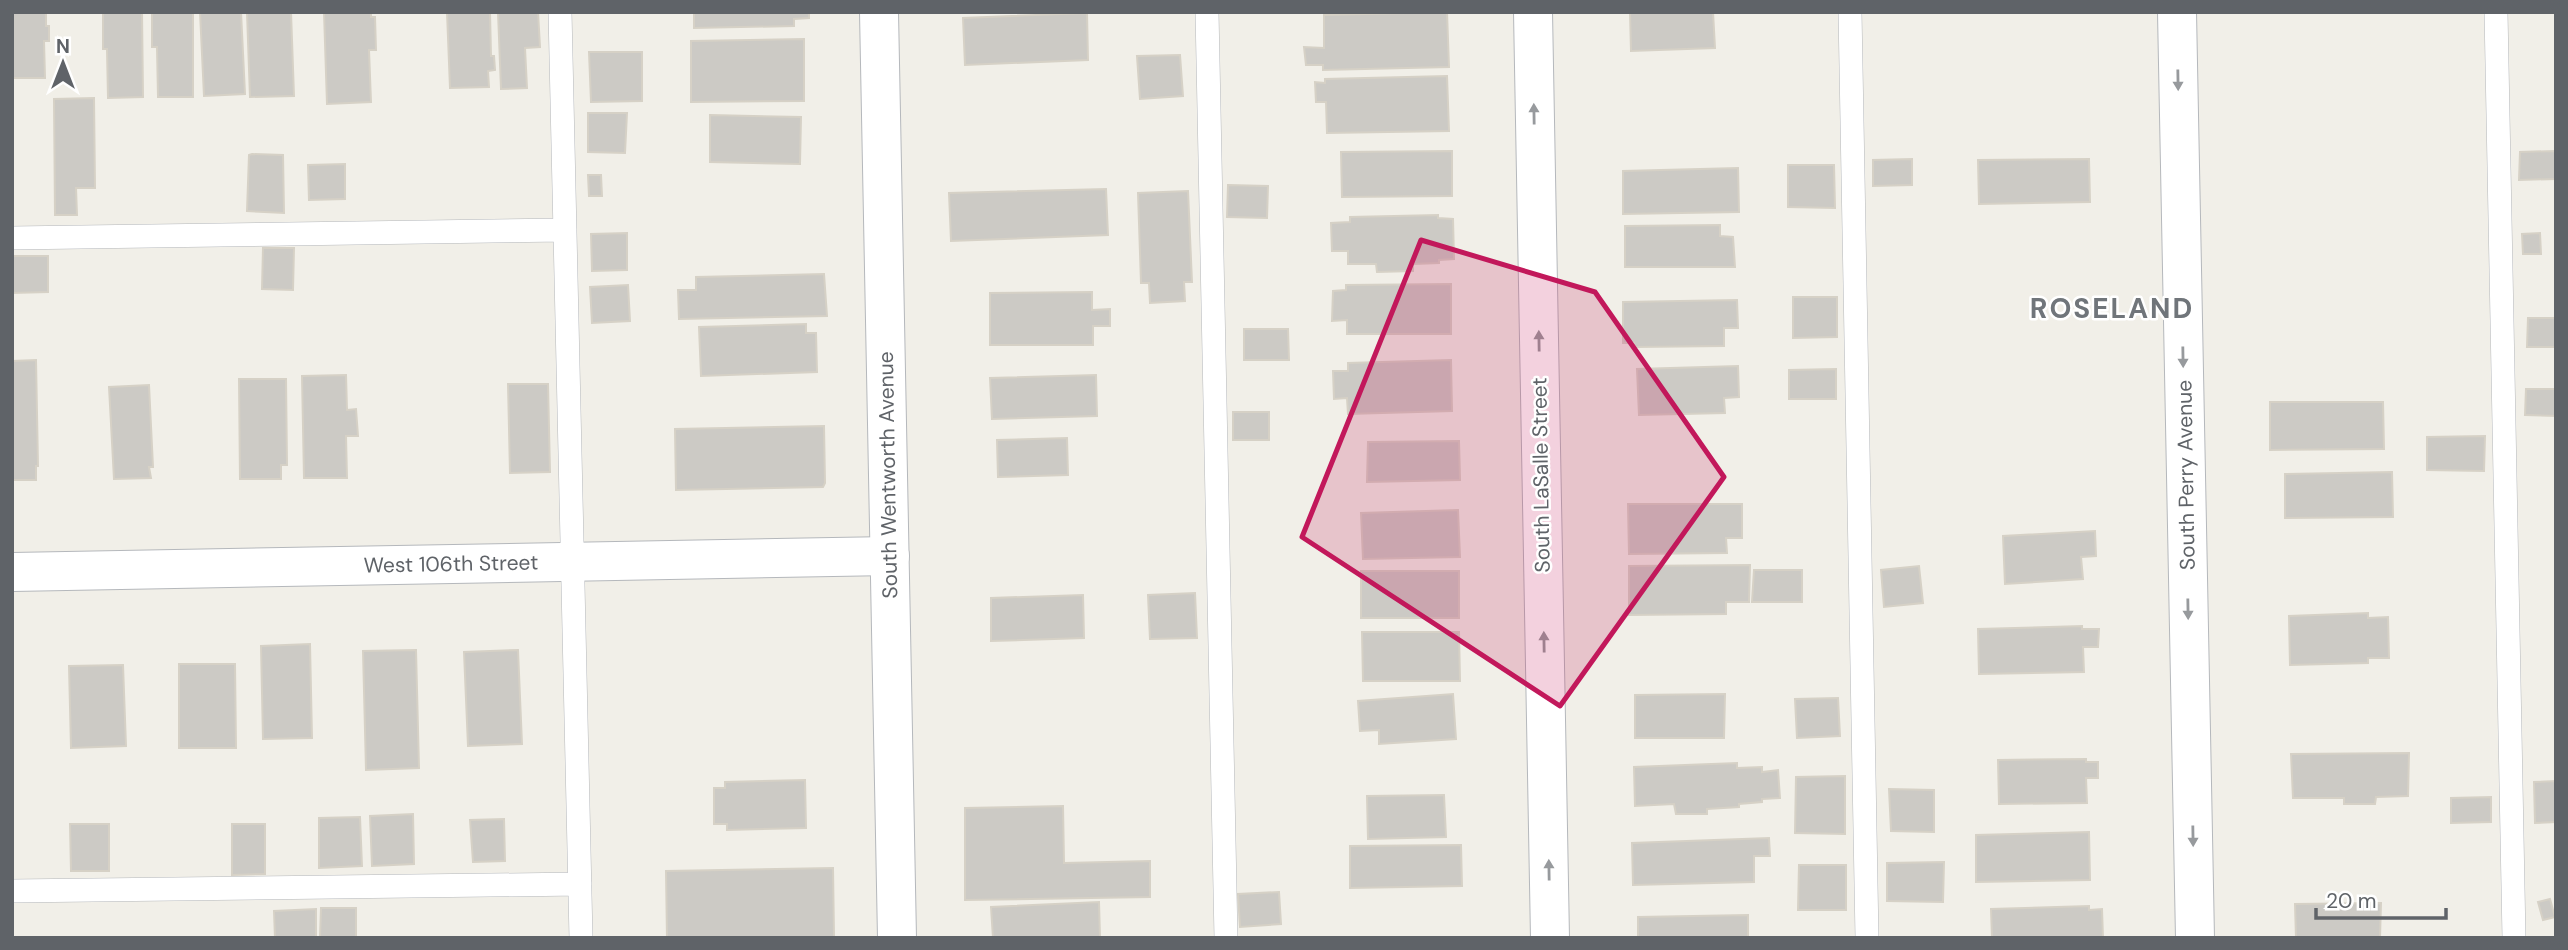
<svg xmlns="http://www.w3.org/2000/svg" width="2568" height="950" font-family="'DM Sans',sans-serif">
	<style>
		.building { fill: #cccac5; stroke: #d6d1c6; stroke-width: 2 }
		.lines { fill: none; stroke-linecap: round; stroke-linejoin: round }
		.service-casing { stroke: #b5b8bc; stroke-width: 24 }
		.minor-casing { stroke: #b5b8bc; stroke-width: 40 }
		.tertiary-casing { stroke: #b5b8bc; stroke-width: 40 }
		.service { stroke: #fff; stroke-width: 23 }
		.minor { stroke: #fff; stroke-width: 38 }
		.tertiary { stroke: #fff; stroke-width: 38 }
		.oneway { fill: #979a9d }
		.marked { fill: #c2185b; fill-opacity: 0.2; stroke: #c2185b; stroke-width: 5; stroke-linejoin: round }
		.labels { text-anchor: middle; stroke-width: 5; stroke-linejoin: round; paint-order: stroke }
		.street-label { font-size: 21px; fill: #5f6368; stroke: #fff }
		.district-label { font-size: 28px; font-weight: bold; letter-spacing: 2px; fill: #70757a; stroke: #fff }
	</style>
	<rect width="100%" height="100%" fill="#f1efe8"/>
	<path class="building" d="M12 12H46V26H49V41H44L45 78H12Z
		M103 12H142L143 97 108 98 107 49H103Z
		M152 12H193V97H158L157 47H152Z
		M200 12H241L245 94 204 96Z
		M247 12H291L294 96 250 97Z
		M324 12H371V17H375L376 50H369L371 102 327 104Z
		M447 12H490L491 56H494L495 70 488 71 489 87 450 88Z
		M498 12H538L540 47 525 48 527 88 501 89Z
		M694 12H809V18L794 19V26L694 28Z
		M1447 12 1449 67 1323 70V65H1306L1304 47 1324 48V15Z
		M1630 12H1713L1715 48 1631 51Z
		M1087 13 1088 60 965 65 963 18Z
		M804 39V101L691 102V41Z
		M589 52H642V101L591 102Z
		M1180 55 1183 96 1140 99 1137 56Z
		M1447 76 1449 131 1327 133 1326 102H1316L1315 82 1325 83V79Z
		M94 98 95 188H76L77 215H55L54 99Z
		M588 113H627L625 153 588 152Z
		M710 115 801 117 800 164 710 162Z
		M1452 151V196L1342 197 1341 152Z
		M2555 151V179L2519 180 2520 152Z
		M252 154 283 155 284 213 247 211 249 155Z
		M1912 159V185L1873 186V160Z
		M2089 159 2090 202 1979 204 1978 160Z
		M345 164V199L309 200 308 165Z
		M1788 165H1834L1835 208 1788 207Z
		M1738 168 1739 212 1623 214V171Z
		M588 175H601L602 196H589Z
		M1228 185 1268 186 1267 218 1227 217Z
		M1106 189 1108 235 951 241 949 193Z
		M1188 191 1192 282H1184L1185 301 1150 303 1149 283H1141L1138 193Z
		M1438 215V218L1453 219 1454 259 1439 260V263L1413 264V271L1377 272 1376 264H1348V251H1332L1331 223 1350 222V217Z
		M1720 225V236L1733 237 1735 267H1625V226Z
		M627 233V270L592 271 591 234Z
		M2540 233 2541 254H2523L2522 234Z
		M263 248H294L293 290 262 289Z
		M12 256H48V292L12 293Z
		M824 274 827 316 679 319 678 290H696V277Z
		M1451 284V334H1347V320L1332 321 1333 291 1346 290V285Z
		M628 285 630 321 592 323 590 287Z
		M1092 292V310L1110 309V326H1093V345H990V293Z
		M1793 297H1837V337L1793 338Z
		M1737 300 1738 328H1724V346L1635 347 1634 343H1623V302Z
		M2528 318H2556V347H2527Z
		M806 324V333H816L817 372 701 376 699 327Z
		M1244 329H1288L1289 360H1244Z
		M36 360 38 466H36V480H12V361Z
		M1451 360 1452 411 1348 414 1347 398 1334 399 1333 371H1348V363Z
		M1738 366 1739 397 1724 398 1725 413 1639 415 1637 369Z
		M1836 369V399H1789V370Z
		M346 375 347 410 356 409 358 436H346L347 478H304L302 376Z
		M1096 375 1097 416 992 419 990 378Z
		M239 379H286L287 465H281V479H240Z
		M508 384H548L550 472 510 473Z
		M149 385 153 467H149L151 478 114 479 109 387Z
		M2526 389H2556V416L2525 415Z
		M2270 402H2383L2384 449 2270 450Z
		M1233 412H1269V440H1233Z
		M824 426 825 483 823 487 676 490 675 429Z
		M2485 436 2484 471 2427 470V437Z
		M1067 438 1068 475 998 477 997 440Z
		M1459 441 1460 480 1367 482 1368 442Z
		M2392 472 2393 517 2285 518V474Z
		M1628 504H1742V538H1726L1727 553 1629 554Z
		M1458 510 1460 557 1363 559 1361 513Z
		M2095 531 2096 556 2081 557 2083 579 2005 584 2003 536Z
		M1750 565 1749 602H1726V614L1629 615V566Z
		M1919 566 1923 603 1884 607 1881 570Z
		M1754 570H1802V602H1752Z
		M1361 571H1459V618H1361Z
		M1195 593 1197 638 1150 639 1148 595Z
		M1083 595 1084 638 991 641V598Z
		M2368 613V618L2388 617 2389 658H2368V663L2290 665 2289 616Z
		M2082 626V629H2099L2098 647H2083L2084 672 1979 674 1978 629Z
		M1362 632H1459L1460 681H1363Z
		M310 644 312 738 263 739 261 646Z
		M416 650 419 768 366 770 363 651Z
		M518 650 522 744 468 746 464 652Z
		M179 664H235L236 748H179Z
		M123 665 126 746 71 748 69 666Z
		M1453 694 1456 739 1379 744V730L1360 731 1358 701Z
		M1725 694 1724 738H1635V695Z
		M1838 698 1840 736 1797 738 1795 699Z
		M2409 753 2408 796 2376 797 2375 804H2344V798H2293L2291 754Z
		M2086 759V762H2098V778H2086L2087 803 1999 804 1998 760Z
		M1737 763V768L1762 767V772L1778 770 1780 798 1762 799V802L1739 804V807L1707 809V814H1676L1674 804 1635 806 1634 767Z
		M1845 776V834L1795 833 1796 777Z
		M805 780 806 828 727 830V824H714V788H725V782Z
		M2556 781V822L2535 823 2534 782Z
		M1889 789 1934 790V832L1891 831Z
		M1444 795 1446 837 1368 839 1367 796Z
		M2491 797V822L2451 823V798Z
		M1063 806 1064 863 1150 861V897L965 900V808Z
		M413 814 414 864 372 866 370 816Z
		M360 817 362 866 319 868V818Z
		M504 819 505 861 473 862 470 820Z
		M70 824H109V871H71Z
		M232 824H265V874L232 875Z
		M2089 832 2090 880 1976 882V835Z
		M1769 838 1770 856H1754V882L1633 885 1632 843Z
		M1461 845 1462 886 1350 888V846Z
		M1944 862 1943 902 1887 901V863Z
		M1799 865H1846V910H1798Z
		M833 868 834 937 667 938 666 871Z
		M1279 892 1281 924 1240 927 1238 894Z
		M2550 899 2555 917 2543 920 2538 902Z
		M1099 902 1100 938H993L991 907Z
		M2381 903 2380 938H2296L2295 904Z
		M2089 906V910L2102 909 2103 938H1992L1991 909Z
		M321 908H356V938H320Z
		M316 909V938H275L274 911Z
		M1748 915V938H1638V917Z"/>
	<g class="lines">
		<defs>
			<path id="service" d="M560 12 581 938
				M1207 12 1226 938
				M1850 12 1867 938
				M2496 12 2514 938
				M12 238 565 230
				M12 891 580 884"/>
			<path id="minor" d="M1533 12 1550 938
				M2177 12 2195 938
				M12 572 890 556"/>
			<path id="tertiary" d="M879 12 897 938"/>
		</defs>
		<use href="#service" class="service-casing"/>
		<use href="#minor" class="minor-casing"/>
		<use href="#tertiary" class="tertiary-casing"/>
		<use href="#service" class="service"/>
		<use href="#minor" class="minor"/>
		<use href="#tertiary" class="tertiary"/>
	</g>
	<defs><path id="oneway-solid" d="M-6-.8H1V-3.2L6.5 0L1 3.2V.8H-6Z" transform="scale(1.75)"/></defs>
	<g class="oneway">
		<use href="#oneway-solid" transform="translate(2178 80) rotate(89)"/>
		<use href="#oneway-solid" transform="translate(1534 114) rotate(-91)"/>
		<use href="#oneway-solid" transform="translate(1539 341) rotate(-91)"/>
		<use href="#oneway-solid" transform="translate(2183 357) rotate(89)"/>
		<use href="#oneway-solid" transform="translate(2188 609) rotate(89)"/>
		<use href="#oneway-solid" transform="translate(1544 642) rotate(-91)"/>
		<use href="#oneway-solid" transform="translate(2193 836) rotate(89)"/>
		<use href="#oneway-solid" transform="translate(1549 870) rotate(-91)"/>
	</g>
	<path class="marked" d="M1421 240 1595 292 1724 477 1560 706 1302 537Z"/>
	<g class="labels">
		<g class="street-label">
			<text transform="translate(888 475) rotate(-91)" y="7">South Wentworth Avenue</text>
			<text transform="translate(1541 475) rotate(-91)" y="7">South LaSalle Street</text>
			<text transform="translate(2186 475) rotate(-91)" y="7">South Perry Avenue</text>
			<text transform="translate(451 564) rotate(-1)" y="7">West 106th Street</text>
		</g>
		<g class="district-label">
			<text x="2112" y="318">ROSELAND</text>
		</g>
	</g>
	<rect width="2568" height="950" fill="none" stroke="#5f6368" stroke-width="28"/>
	<g transform="translate(63 63)" stroke="#ffffff" stroke-width="5" paint-order="stroke">
	<path d="M0-5L12 26L0 18L-12 26Z" fill="#5f6368"/>
	<text y="-10" font-size="19" font-weight="bold" text-anchor="middle" fill="#5f6368">N</text>
	</g>
	<path d="M2316 908v10h130v-10" fill="none" stroke="#5f6368" stroke-width="3.5"/>
	<text x="2326" y="908" font-size="21" fill="#5f6368" stroke="#ffffff" stroke-width="5" paint-order="stroke">20 m</text>
</svg>
